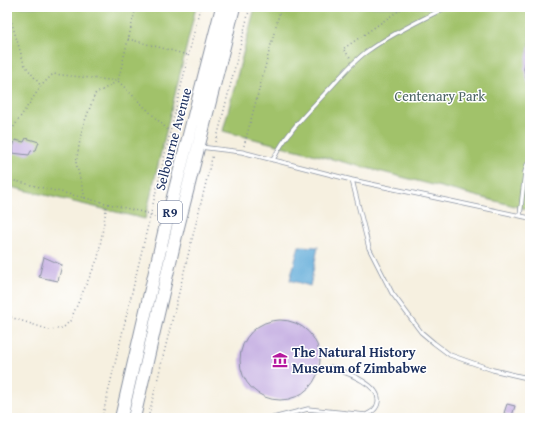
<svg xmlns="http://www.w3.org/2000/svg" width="537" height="425" font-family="'Gentium Book Plus',serif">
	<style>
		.green { fill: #a1c26b; stroke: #5e7864 }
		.water { fill: #60abd8; stroke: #3e6d9b }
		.building { fill: #c0a7df }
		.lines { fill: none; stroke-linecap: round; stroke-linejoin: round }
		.service-casing { stroke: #88909f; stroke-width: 5 }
		.trunk-casing { stroke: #88909f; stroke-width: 14 }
		.path { stroke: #88909f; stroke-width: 1.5; stroke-dasharray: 1 3; stroke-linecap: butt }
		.service { stroke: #fff; stroke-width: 3.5 }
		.trunk { stroke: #fff; stroke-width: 12 }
		.labels { text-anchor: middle; stroke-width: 3; stroke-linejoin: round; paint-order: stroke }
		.shield { fill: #fff; stroke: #5f6d8e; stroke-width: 1 }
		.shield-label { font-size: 13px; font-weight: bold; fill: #1b2f5e }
		.park-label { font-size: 14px; fill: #4a6263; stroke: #fff }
		.street-label { font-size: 14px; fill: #1b2f5e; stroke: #fff }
		.poi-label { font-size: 14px; font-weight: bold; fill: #1b2f5e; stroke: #fff; text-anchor: start }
	</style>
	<rect width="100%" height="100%" fill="#fff"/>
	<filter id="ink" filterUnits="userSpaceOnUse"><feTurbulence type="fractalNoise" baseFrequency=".025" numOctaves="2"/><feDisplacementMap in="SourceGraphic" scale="8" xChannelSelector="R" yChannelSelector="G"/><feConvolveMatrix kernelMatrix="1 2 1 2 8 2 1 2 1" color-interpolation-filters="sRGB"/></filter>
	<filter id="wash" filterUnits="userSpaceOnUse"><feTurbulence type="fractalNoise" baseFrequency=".012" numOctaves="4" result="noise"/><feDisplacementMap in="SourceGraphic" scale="16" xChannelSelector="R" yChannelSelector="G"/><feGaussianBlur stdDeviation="0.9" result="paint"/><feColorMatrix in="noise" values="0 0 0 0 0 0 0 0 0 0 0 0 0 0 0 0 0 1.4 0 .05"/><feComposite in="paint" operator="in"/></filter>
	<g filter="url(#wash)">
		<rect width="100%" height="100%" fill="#f6f0e0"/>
		<path class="green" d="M7 7H196L145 219 7 186Z
			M255 7H530V210L223 131Z"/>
		<path class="water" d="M299 246 318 247 310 286 290 280Z"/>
		<g id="blocks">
			<path class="building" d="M529 45 530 46V92L524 69Z
				M26 138 39 142 36 150 31 151 29 155 12 153 15 140 24 142Z
				M44 257 62 265 58 281 39 277Z
				M240 360a40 40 0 1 1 80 0a40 40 0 1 1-80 0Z
				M507 404 515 406 512 416 504 413Z"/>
		</g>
	</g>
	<g filter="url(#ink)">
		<use href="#blocks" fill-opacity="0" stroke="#88909f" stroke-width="1"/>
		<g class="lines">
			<defs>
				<path id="service" d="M200 147 242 152 352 180 530 218
					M273 160C287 131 311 109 332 86 344 73 355 59 369 50 393 33 421 20 447 7
					M352 180 369 248 392 293 421 332 434 343 450 355 493 370 523 377 530 376
					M520 216 525 172 527 165 530 160
					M331 412 337 418
					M273 418 308 409 366 415C372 412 377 409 378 402 381 384 344 372 331 367"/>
				<path id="trunk" d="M121 418 166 224 222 7
					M134 418 178 227 234 7"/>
			</defs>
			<use href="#service" class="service-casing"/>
			<use href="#trunk" class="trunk-casing"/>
			<path class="path" d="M7 7 24 64 41 86
				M128 39 188 55
				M350 57 343 49 404 7
				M7 137 41 86 53 74 118 81 170 132
				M216 142 250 7
				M244 146 281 7
				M7 179 150 214 156 218
				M85 198 76 163 82 129 95 94 118 81 136 7
				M7 316 50 330 63 328 70 321 98 258 107 204
				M102 418 200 7
				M148 418 213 154"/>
			<use href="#service" class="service"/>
			<use href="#trunk" class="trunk"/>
		</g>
	</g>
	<defs>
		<symbol id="museum-bare" viewBox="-9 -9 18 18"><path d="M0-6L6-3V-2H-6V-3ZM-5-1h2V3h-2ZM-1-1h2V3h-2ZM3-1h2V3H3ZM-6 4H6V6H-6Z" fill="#b5179e" stroke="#fff" stroke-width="2.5" paint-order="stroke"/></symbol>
	</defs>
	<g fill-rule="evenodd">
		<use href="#museum-bare" x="269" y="349" width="22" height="22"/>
	</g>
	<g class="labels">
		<rect class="shield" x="158" y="201" width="24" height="22" rx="3"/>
		<g class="shield-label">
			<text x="170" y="217">R9</text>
		</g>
		<g class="park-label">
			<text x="440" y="101">Centenary Park</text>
		</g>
		<g class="street-label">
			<text transform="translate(173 139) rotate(-75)" y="5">Selbourne Avenue</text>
		</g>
		<g class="poi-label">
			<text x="292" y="357">The Natural History<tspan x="292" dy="16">Museum of Zimbabwe</tspan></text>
		</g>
	</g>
	<rect width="537" height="425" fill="none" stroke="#fff" stroke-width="24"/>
</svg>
